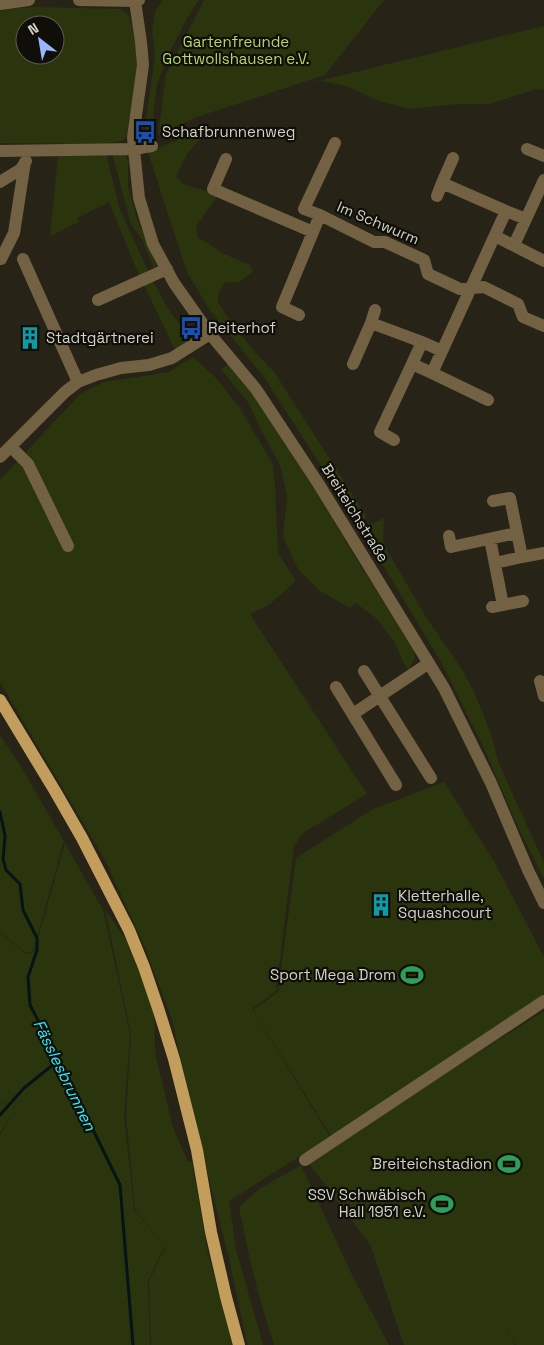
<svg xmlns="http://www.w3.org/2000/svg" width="544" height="1345" font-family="'Space Grotesk',sans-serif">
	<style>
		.green { fill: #2a350e; fill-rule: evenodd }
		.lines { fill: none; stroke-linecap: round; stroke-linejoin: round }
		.stream { stroke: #051416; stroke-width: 3 }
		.minor { stroke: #736143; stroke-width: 12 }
		.major { stroke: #c29d5c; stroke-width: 12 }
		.labels { text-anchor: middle; stroke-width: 4.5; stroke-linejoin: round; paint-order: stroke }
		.park-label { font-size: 15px; fill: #b7d76a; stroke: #0f0e08 }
		.poi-label { font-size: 15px; fill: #d3d2c9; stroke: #0f0e08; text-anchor: start }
		.street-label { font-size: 15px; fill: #d3d2c9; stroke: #0f0e08 }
		.water-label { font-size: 16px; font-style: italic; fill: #28ecfb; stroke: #0f0e08 }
	</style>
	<rect width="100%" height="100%" fill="#272417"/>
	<path class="green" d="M163 0H199L190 13 169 53 157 84 152 128 151 131 148 132 145 131 147 111 155 58 152 31 154 17 156 10Z
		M204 0H384L325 75 197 117 158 135 166 74Z
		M34 7 120 9 129 15 137 50V73L126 138 122 141 98 144 0 143V11L6 9ZM25 25H55V55H25Z
		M544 26V89L534 90 489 104H456L411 109 379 101 346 86 322 81 306 84Z
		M212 126 187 154 176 176 183 184 209 192 217 196 196 227 198 237 224 254 250 265 253 272 239 282 224 283 218 295V302L227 316 253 350 274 372 367 517 358 523 264 377 209 309 187 272 148 152Z
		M112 153 126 155 128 163V186L137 219 157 267 154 269 142 239 131 224Z
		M106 154 120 210 148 271 139 275 109 202 77 218 79 222 50 236 58 155Z
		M153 281C159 291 164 303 171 313 177 322 188 329 188 341L176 352 143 283Z
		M193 357 216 378 239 407 273 464 275 483 278 553 296 581 270 604 250 614 367 794 303 833 294 846 276 991 252 1009 330 1137 229 1201 236 1249 263 1345H248L246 1339 230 1263 210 1183 172 1020 144 945 105 860 0 682V479L4 476 80 394 104 382 169 372Z
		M229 364 253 391 320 497 358 562 414 648 415 657 409 669 405 666 395 643 377 619 356 603 350 608 320 591 298 569 289 550 283 536 287 496 280 465 259 426 250 405 221 369Z
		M384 518 383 540 388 552 424 614 463 671 474 692 490 731 499 764 544 863V879L518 827 484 748 441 662 362 530Z
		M0 735 22 768 64 841 33 951 26 953 0 932Z
		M444 782 495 863 544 957V994L331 1136 253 1010 278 992 296 858 373 809Z
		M65 843 96 898 103 909 130 1034 124 1116 134 1209 164 1247 148 1281 150 1345H0V1135L11 1116 21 1109 11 1115 0 1133V1104L7 1102 0 1103V933L26 954 34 952Z
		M105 909 130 946 154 1011 155 1052 173 1128 188 1162H192L208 1253 232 1345H151L149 1281 165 1248 135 1209 126 1116 131 1034Z
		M544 1011V1345H516L502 1320 515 1345H404L371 1246 307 1161Z
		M301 1165 353 1277 389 1345H274C259 1300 248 1254 239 1207L259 1189Z"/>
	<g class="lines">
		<path class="stream" d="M0 812 5 836 3 859 6 870 20 884 23 910 37 938V950L28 977 30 1005 59 1060 120 1185 133 1345
			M0 1115 24 1088 59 1060"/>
		<path class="minor" d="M79 0 135 1
			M139 0 135 1 141 42 143 65 133 137 134 149 139 198 153 244 174 283 210 334 256 389 318 483 444 688 491 783 528 870 544 903
			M0 4 29 0
			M335 143 304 209 320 215 374 242H385L424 260 428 274 460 289 484 287 518 304 523 317 544 326
			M527 149 544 156
			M0 151 134 149 152 146
			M453 158 442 183 506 211
			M226 159 213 189 313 232 320 215
			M0 182 21 169 26 161
			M437 196 442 183
			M495 236 544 261
			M514 245 526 219
			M0 259H1L14 233 25 162
			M23 259 78 382
			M98 300 167 269
			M299 315 282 307 313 232
			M371 323 375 310
			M353 364 371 323 422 342 442 351
			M412 364 422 342
			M432 373 488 400
			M394 440 380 432 412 364 432 373 506 211 526 219 544 180
			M11 447 28 464 68 546
			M0 457 65 392 78 382 96 375 121 368 149 365 172 358 210 334
			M493 501 510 498 522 557 544 553
			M449 536 451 547 517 533
			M490 539 503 605
			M495 563 522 557
			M492 607 523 601
			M364 671 431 778
			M540 681 544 696
			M336 687 396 785
			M353 714 429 663
			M305 1160 544 1001"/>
		<path class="major" d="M0 700 55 791 82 838 129 930 144 967 159 1011 174 1059 197 1150 211 1232 226 1297 239 1345"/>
	</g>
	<defs>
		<symbol id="bus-bare" viewBox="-9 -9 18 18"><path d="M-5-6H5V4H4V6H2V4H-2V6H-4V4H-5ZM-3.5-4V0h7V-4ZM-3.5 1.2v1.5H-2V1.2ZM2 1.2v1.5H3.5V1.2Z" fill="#1a4fb4" stroke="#0f0e08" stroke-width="2.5" paint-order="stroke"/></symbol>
		<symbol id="building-bare" viewBox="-9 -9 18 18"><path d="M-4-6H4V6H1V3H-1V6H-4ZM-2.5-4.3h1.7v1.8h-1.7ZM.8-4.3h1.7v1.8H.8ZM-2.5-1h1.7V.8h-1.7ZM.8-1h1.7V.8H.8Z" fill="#0f9aa8" stroke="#0f0e08" stroke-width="2.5" paint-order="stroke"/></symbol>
		<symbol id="stadium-bare" viewBox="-9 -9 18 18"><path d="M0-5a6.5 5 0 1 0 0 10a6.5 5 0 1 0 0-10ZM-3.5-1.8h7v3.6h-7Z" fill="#2e9e5b" stroke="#0f0e08" stroke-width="2.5" paint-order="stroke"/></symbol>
	</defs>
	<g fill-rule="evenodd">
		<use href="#bus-bare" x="129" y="116" width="32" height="32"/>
		<use href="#bus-bare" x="175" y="312" width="32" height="32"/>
		<use href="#building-bare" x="14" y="322" width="32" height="32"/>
		<use href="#building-bare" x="365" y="889" width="32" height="32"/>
		<use href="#stadium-bare" x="396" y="959" width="32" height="32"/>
		<use href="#stadium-bare" x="493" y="1148" width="32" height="32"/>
		<use href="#stadium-bare" x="426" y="1188" width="32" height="32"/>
	</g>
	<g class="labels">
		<g class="park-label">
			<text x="236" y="47">Gartenfreunde<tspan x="236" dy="17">Gottwollshausen e.V.</tspan></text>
		</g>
		<g class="poi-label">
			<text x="162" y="137">Schafbrunnenweg</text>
			<text x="208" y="333">Reiterhof</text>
			<text x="46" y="343">Stadtgärtnerei</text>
			<text x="398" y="901">Kletterhalle,<tspan x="398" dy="17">Squashcourt</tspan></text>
			<text x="396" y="980" text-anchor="end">Sport Mega Drom</text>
			<text x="492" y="1169" text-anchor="end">Breiteichstadion</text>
			<text x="426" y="1200" text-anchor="end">SSV Schwäbisch<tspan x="426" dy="17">Hall 1951 e.V.</tspan></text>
		</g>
		<g class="street-label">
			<text transform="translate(378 223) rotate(23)" y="5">Im Schwurm</text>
			<text transform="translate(355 513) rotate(58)" y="5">Breiteichstraße</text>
		</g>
		<g class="water-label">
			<text transform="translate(65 1075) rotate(64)" y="6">Fässlesbrunnen</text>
		</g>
	</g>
	<g transform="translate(40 40) rotate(329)"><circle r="24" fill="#0f0e08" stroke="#5d5c55"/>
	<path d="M0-4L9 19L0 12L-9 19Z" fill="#98b6fd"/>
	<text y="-8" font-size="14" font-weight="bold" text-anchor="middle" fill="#d3d2c9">N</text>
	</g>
</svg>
